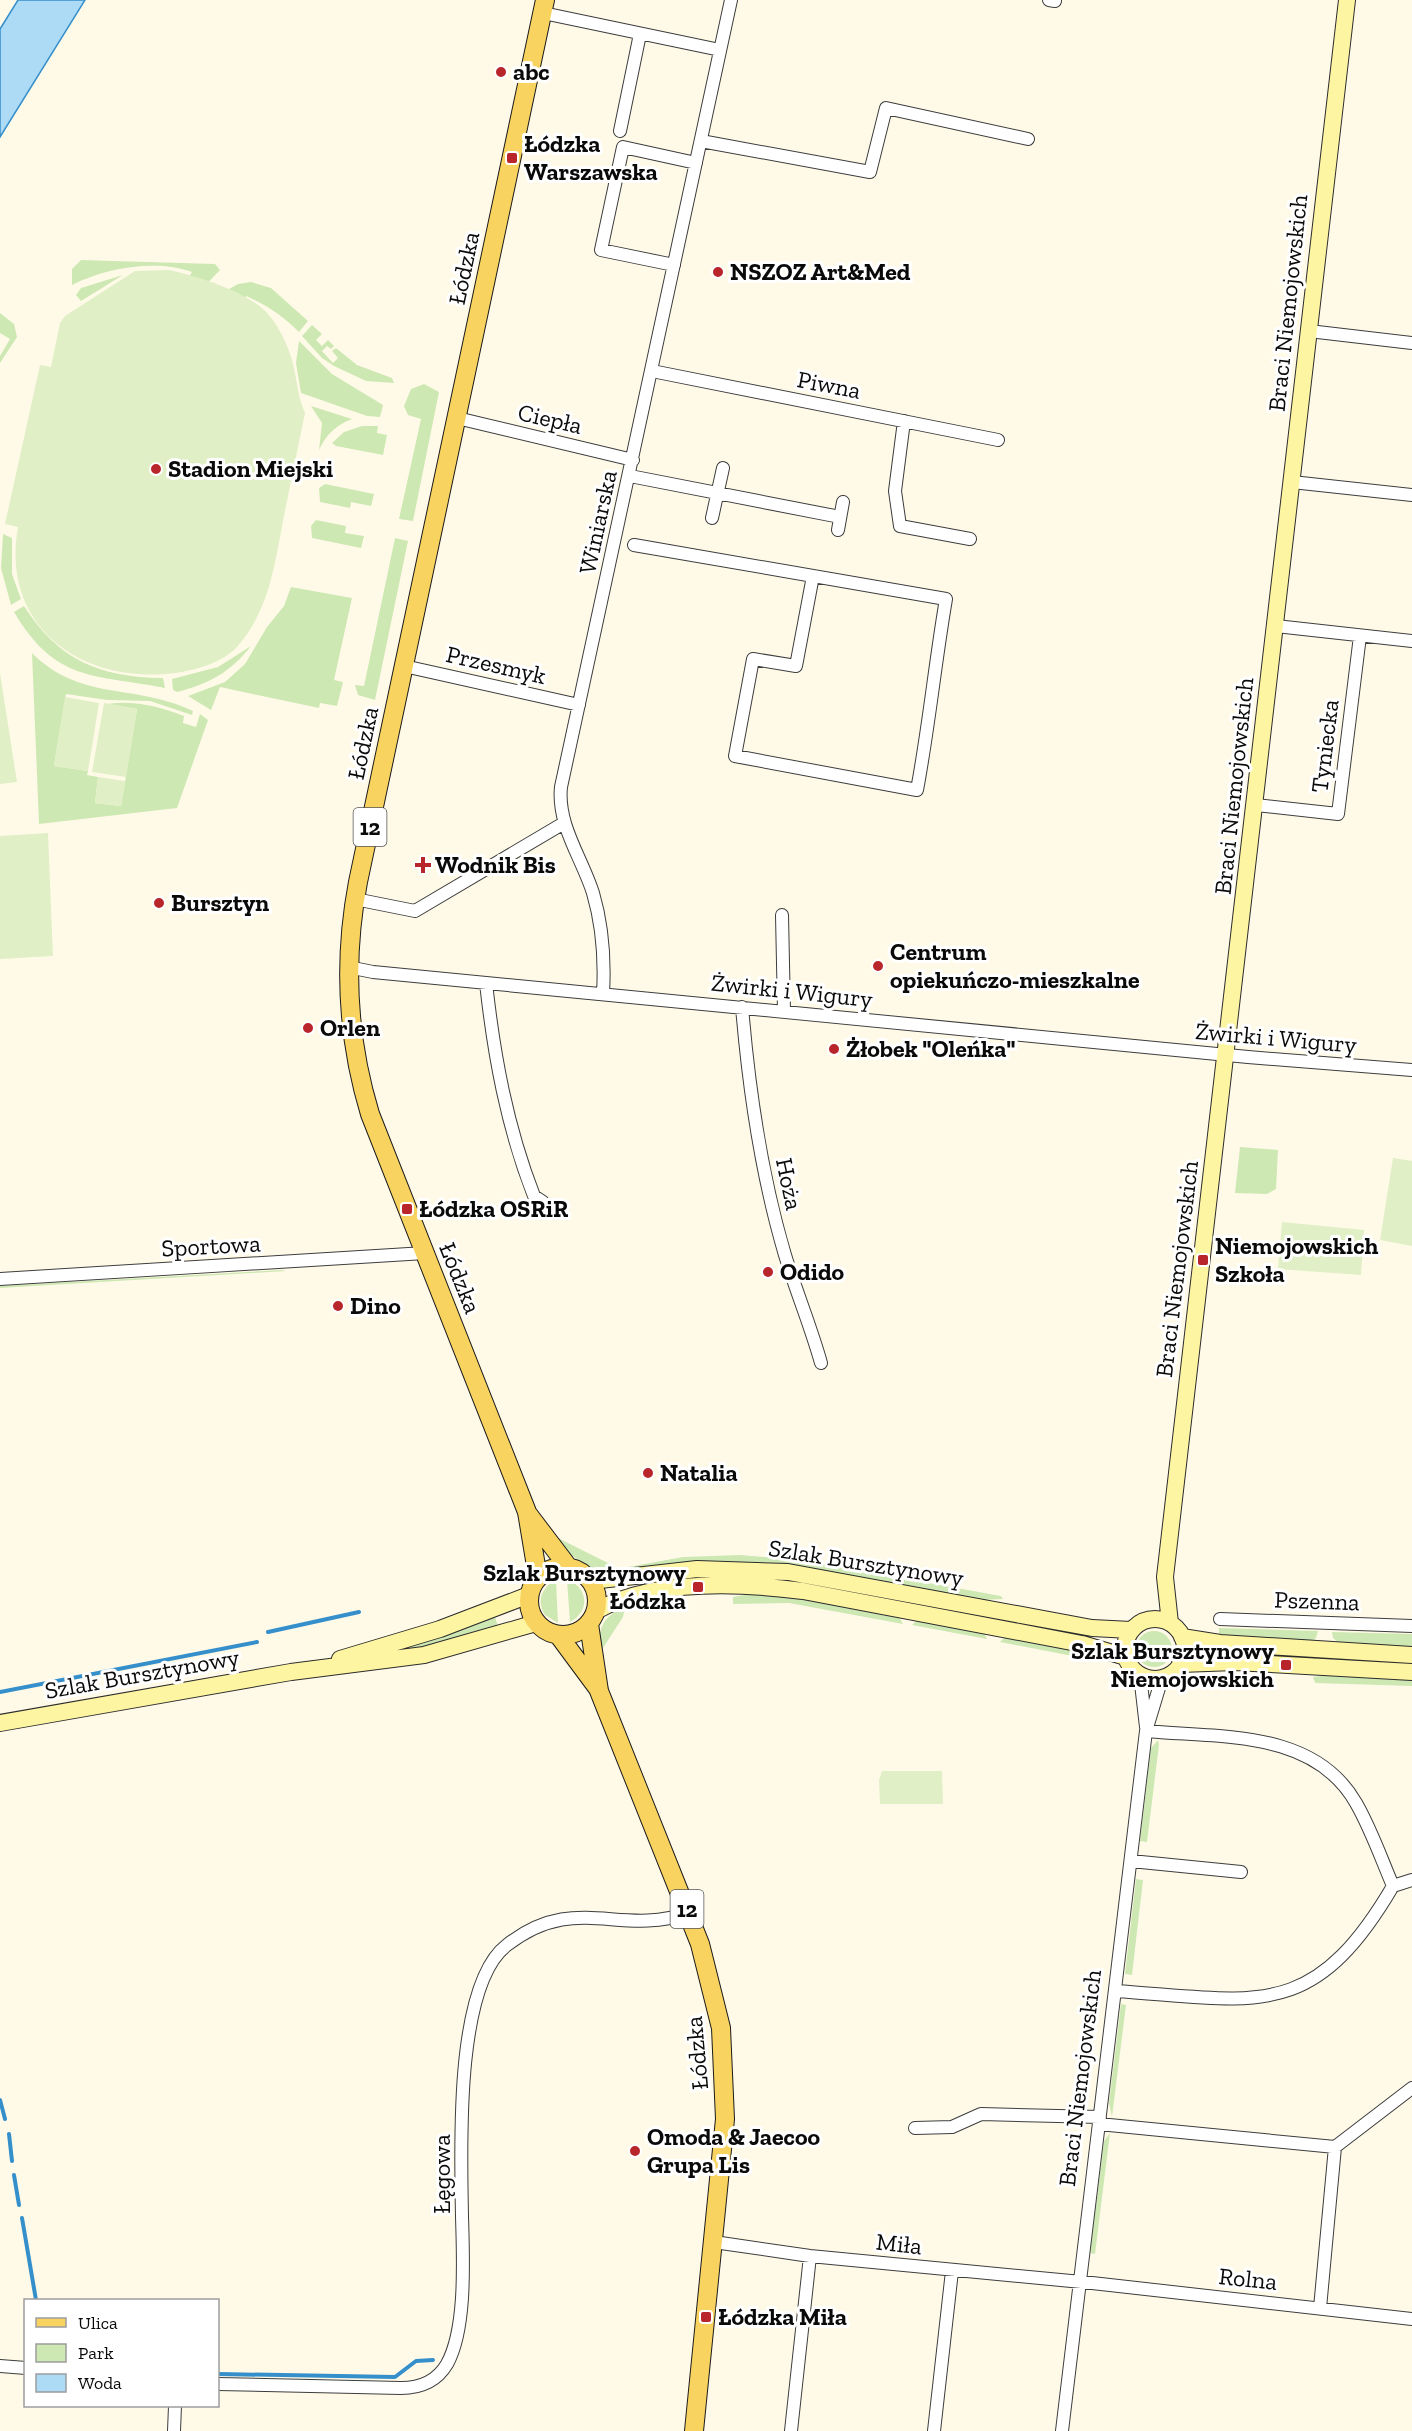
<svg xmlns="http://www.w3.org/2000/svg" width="1412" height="2431" font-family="'Zilla Slab',serif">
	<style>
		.green { fill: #cee8b3 }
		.pitch { fill: #e0efc5 }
		.water { fill: #addaf5; stroke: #358fcb; stroke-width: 1.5 }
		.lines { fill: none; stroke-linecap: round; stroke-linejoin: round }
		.stream { stroke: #358fcb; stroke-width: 4 }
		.street-casing { stroke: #3d3d3d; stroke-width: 14 }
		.secondary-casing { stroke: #2c2c2c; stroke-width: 18 }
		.primary-casing { stroke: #1b1b1b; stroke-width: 20 }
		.street { stroke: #fff; stroke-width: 12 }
		.secondary { stroke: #fef5a3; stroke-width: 16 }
		.primary { stroke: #f8d35f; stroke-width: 18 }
		.poi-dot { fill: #b8252b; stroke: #fff; stroke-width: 2 }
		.labels { text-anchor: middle; stroke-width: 6; stroke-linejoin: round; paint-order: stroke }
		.shield { fill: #fff; stroke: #545454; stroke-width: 1.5 }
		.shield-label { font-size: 22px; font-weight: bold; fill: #0a0a0a }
		.poi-label { font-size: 24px; font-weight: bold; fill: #0a0a0a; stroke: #fff; text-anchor: start }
		.street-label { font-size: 24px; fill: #0a0a0a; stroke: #fff }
	</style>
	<rect width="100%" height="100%" fill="#fffae8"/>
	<path class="green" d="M81 260 215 264 220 270 198 293 189 277 192 272C155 259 106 268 72 285V269Z
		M123 275 81 301 76 295 81 288Z
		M251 282 271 288 308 321 299 332C283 316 267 305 246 296L244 302 222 293 238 284Z
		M0 313 14 324 17 337 0 363V356L10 339 0 333Z
		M312 325 322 334 316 340 322 346 328 340 334 346 331 349 327 346 322 351 333 363 338 358 332 351 336 348 357 365 392 378 394 383 366 381 334 366 322 358 302 336Z
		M299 341 332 374 383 405 380 417 367 416 301 393 296 363Z
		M424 384 439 392 413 521 399 519 421 419 408 415 404 406 411 389Z
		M311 406 352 419C337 425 327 433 319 450L322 423Z
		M362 426H378L377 433 387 435 383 455 336 446 332 443 344 432Z
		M325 484 374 494 371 506 351 502 350 508 320 502 319 488Z
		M316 520 346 526 345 533 364 536 361 548 312 538 311 526Z
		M3 534 12 538V574L21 599 11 605 1 568Z
		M395 538 408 541 375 700 358 695 355 685 364 686Z
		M291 587 352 598 334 680 343 682 337 706 320 703 319 708 220 687 211 710 188 696 225 682 245 664 267 627 284 606Z
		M24 606C59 661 100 677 163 678L165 688C94 674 56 683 14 612Z
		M251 646C231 672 209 684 177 692L173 690 172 679 218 667Z
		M32 653C81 702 135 683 193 711L192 715 150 701 107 700 66 694 54 766 88 771 87 775 98 777 95 803 121 806 137 709 108 704C134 700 160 707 184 716L183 723 196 727 200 714 208 720 177 808 39 824Z
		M1240 1147 1278 1150 1276 1189 1267 1194 1235 1193Z
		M282 1270 286 1271 0 1288V1286Z
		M558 1538 612 1565 615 1570 596 1572 571 1555Z
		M740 1555 801 1560 1001 1596 1003 1599 981 1600 782 1563 705 1562 629 1572 628 1567 683 1557Z
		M556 1580 558 1623 545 1615C536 1601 542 1587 556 1580Z
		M567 1580C589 1587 590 1612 570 1622Z
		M750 1594 805 1599 899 1617 903 1624 789 1603 733 1604V1597Z
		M625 1608 623 1617 601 1651C596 1630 604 1614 625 1608Z
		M495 1617 498 1626 434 1646 395 1650Z
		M917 1620 984 1633 987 1639 912 1625Z
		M1219 1628 1318 1631 1316 1638 1312 1641 1219 1636Z
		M1136 1649a18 18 0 1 1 36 0a18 18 0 1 1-36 0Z
		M1332 1632 1412 1634V1647L1339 1643 1333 1638Z
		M1005 1637 1089 1653 1088 1659 1000 1642Z
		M1328 1675 1412 1679V1686L1315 1683 1313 1677Z
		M1158 1740 1159 1745 1147 1842 1140 1841 1151 1748Z
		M1136 1879 1143 1880 1132 1975 1125 1974Z
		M1121 2004 1126 2005 1112 2117 1109 2103Z
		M1110 2133 1095 2254 1090 2253 1104 2141Z"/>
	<path class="pitch" d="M169 270C200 277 238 289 262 308 274 318 284 337 289 351 297 371 296 393 305 413 298 447 291 481 284 516 275 562 270 610 237 647 222 663 196 670 175 673 82 685 0 627 18 527L5 524 40 365 51 367 60 323 65 316 135 271Z
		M0 673 17 782 0 784Z
		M65 697 99 703 88 771 54 766Z
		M104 703 137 709 126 777 92 772Z
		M98 777 125 781 121 806 95 803Z
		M48 833 53 956 0 959V836Z
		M1393 1158 1412 1161V1246L1380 1240Z
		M1282 1222 1364 1230 1361 1275 1278 1269Z
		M882 1771H942L943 1804H880L879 1780Z"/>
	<path class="water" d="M18 0H85L0 137V29Z"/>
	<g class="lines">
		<path class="stream" d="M268 1632 359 1612
			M0 1692 257 1642
			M0 2100 5 2119
			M9 2134 12 2161
			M14 2175 19 2205
			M22 2218 36 2300
			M218 2374 395 2377 416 2361 433 2360"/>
		<defs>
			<path id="street" d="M1049 0 1055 1
				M543 13 720 50
				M620 131 640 34
				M701 141 870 172 886 108 1028 139
				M674 265 601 250 623 147 696 163
				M1309 331 1412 343
				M652 371 998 440
				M457 418 633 460
				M904 421 895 491 900 526 970 539
				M630 476 840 517
				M1292 482 1412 495
				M712 518 723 468
				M838 530 843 502
				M634 545 946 599C935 663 929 726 917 790L735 756 753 659 796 666 813 576
				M1276 626 1412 641
				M404 666 579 705
				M1256 805 1338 814 1360 636
				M355 899 415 911 564 823
				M782 915 784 1011
				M348 967 373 972 1248 1057 1412 1070
				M486 983C494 1056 507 1127 534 1196L543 1202
				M603 994C605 959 603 927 593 893 582 858 557 825 561 787L731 0
				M742 1007C749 1091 761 1174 785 1255 796 1291 811 1327 821 1363
				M0 1279 425 1253
				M1220 1619 1412 1626
				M1140 1675 1146 1727
				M1146 1731C1219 1738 1314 1729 1356 1803 1371 1829 1381 1858 1393 1886
				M1131 1861 1241 1872
				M1115 1991C1256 2000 1312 2024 1393 1886L1412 1880
				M1099 2124 1335 2147
				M915 2128 952 2127 981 2114 1100 2117
				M714 2242 810 2256 1092 2283 1412 2319
				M1320 2308 1335 2147 1412 2088
				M0 2366 26 2368
				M218 2384 401 2388C421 2388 437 2381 447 2364 467 2328 463 2256 462 2216 461 2152 454 1985 507 1945 575 1892 618 1937 689 1913
				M174 2431 175 2406
				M791 2431 810 2256
				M934 2431 952 2271
				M1062 2431 1146 1731 1162 1678"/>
			<path id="secondary" d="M591 1581 697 1569 788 1572 1092 1628 1131 1630
				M596 1611C653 1579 740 1583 803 1591L1082 1644 1126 1657
				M1125 1649a30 30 0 1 1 60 0a30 30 0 1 1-60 0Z
				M1170 1623 1165 1577 1347 0
				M1182 1637 1220 1643 1412 1655
				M340 1659 440 1629 529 1595
				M1180 1664 1235 1662 1412 1672
				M0 1723 291 1672 424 1655 536 1623"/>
			<path id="primary" d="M528 1514 569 1568
				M529 1601a34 34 0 1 1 68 0a34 34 0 1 1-68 0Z
				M538 1578 527 1512 370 1114C347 1038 343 961 358 882L545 0
				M589 1624 599 1691 700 1944 721 2028 725 2119 694 2431
				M559 1636 599 1690"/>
		</defs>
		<use href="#street" class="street-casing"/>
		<use href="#secondary" class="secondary-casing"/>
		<use href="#primary" class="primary-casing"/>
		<use href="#street" class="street"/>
		<use href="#secondary" class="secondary"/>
		<use href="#primary" class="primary"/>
	</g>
	<g class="poi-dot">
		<circle cx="501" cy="72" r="6"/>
		<rect x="506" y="152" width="12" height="12" rx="3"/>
		<circle cx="718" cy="272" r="6"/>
		<circle cx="156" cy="469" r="6"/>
		<path d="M420 856h6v6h6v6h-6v6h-6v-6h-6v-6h6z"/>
		<circle cx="159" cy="903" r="6"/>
		<circle cx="878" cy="966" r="6"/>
		<circle cx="308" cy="1028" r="6"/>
		<circle cx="834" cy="1049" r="6"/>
		<rect x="401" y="1203" width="12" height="12" rx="3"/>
		<rect x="1197" y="1254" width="12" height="12" rx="3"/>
		<circle cx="768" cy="1272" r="6"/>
		<circle cx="338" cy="1306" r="6"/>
		<circle cx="648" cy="1473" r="6"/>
		<rect x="692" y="1581" width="12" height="12" rx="3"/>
		<rect x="1280" y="1659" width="12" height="12" rx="3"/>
		<circle cx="635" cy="2151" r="6"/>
		<rect x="700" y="2311" width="12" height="12" rx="3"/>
	</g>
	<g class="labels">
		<g class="shield">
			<rect x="353.5" y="808" width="33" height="38" rx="4.5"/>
			<rect x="670.5" y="1890" width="33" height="38" rx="4.5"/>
		</g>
		<g class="shield-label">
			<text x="370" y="835">12</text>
			<text x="687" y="1917">12</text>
		</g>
		<g class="poi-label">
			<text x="513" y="80">abc</text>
			<text x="524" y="152">Łódzka<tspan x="524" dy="28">Warszawska</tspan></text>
			<text x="730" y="280">NSZOZ Art&amp;Med</text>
			<text x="168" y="477">Stadion Miejski</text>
			<text x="435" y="873">Wodnik Bis</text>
			<text x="171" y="911">Bursztyn</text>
			<text x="890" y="960">Centrum<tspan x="890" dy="28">opiekuńczo-mieszkalne</tspan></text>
			<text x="320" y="1036">Orlen</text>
			<text x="846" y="1057">Żłobek "Oleńka"</text>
			<text x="419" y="1217">Łódzka OSRiR</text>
			<text x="1215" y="1254">Niemojowskich<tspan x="1215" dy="28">Szkoła</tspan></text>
			<text x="780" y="1280">Odido</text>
			<text x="350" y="1314">Dino</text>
			<text x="660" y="1481">Natalia</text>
			<text x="686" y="1581" text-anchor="end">Szlak Bursztynowy<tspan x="686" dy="28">Łódzka</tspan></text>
			<text x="1274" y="1659" text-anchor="end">Szlak Bursztynowy<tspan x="1274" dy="28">Niemojowskich</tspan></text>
			<text x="647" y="2145">Omoda &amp; Jaecoo<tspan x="647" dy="28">Grupa Lis</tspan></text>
			<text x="718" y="2325">Łódzka Miła</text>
		</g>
		<g class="street-label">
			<text transform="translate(464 268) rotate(-78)" y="8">Łódzka</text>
			<text transform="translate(1288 303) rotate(-84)" y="8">Braci Niemojowskich</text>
			<text transform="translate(829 385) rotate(11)" y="8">Piwna</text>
			<text transform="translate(550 419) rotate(13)" y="8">Ciepła</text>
			<text transform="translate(598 522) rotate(-78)" y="8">Winiarska</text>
			<text transform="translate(496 665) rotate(13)" y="8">Przesmyk</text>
			<text transform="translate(363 743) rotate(-78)" y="8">Łódzka</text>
			<text transform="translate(1325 746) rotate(-83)" y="8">Tyniecka</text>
			<text transform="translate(1234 786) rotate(-84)" y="8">Braci Niemojowskich</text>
			<text transform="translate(792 991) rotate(6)" y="8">Żwirki i Wigury</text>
			<text transform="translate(1276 1038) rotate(5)" y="8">Żwirki i Wigury</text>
			<text transform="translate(789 1184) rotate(78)" y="8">Hoża</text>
			<text transform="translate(211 1246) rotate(-3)" y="8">Sportowa</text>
			<text transform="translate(1177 1269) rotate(-83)" y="8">Braci Niemojowskich</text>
			<text transform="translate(460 1278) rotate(68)" y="8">Łódzka</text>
			<text transform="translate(866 1563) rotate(9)" y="8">Szlak Bursztynowy</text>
			<text transform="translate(1317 1601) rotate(2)" y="8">Pszenna</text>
			<text transform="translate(142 1674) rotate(-10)" y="8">Szlak Bursztynowy</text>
			<text transform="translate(697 2053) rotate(-95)" y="8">Łódzka</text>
			<text transform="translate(1080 2078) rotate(-83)" y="8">Braci Niemojowskich</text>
			<text transform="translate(442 2174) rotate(-90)" y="8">Łęgowa</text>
			<text transform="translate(899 2244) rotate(6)" y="8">Miła</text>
			<text transform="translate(1248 2279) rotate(6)" y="8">Rolna</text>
		</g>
	</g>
	<rect x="24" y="2299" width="195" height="108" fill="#ffffff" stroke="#9d9d9d" stroke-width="1.5"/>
	<rect x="36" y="2318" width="30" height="9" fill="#f8d35f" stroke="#9d9d9d" stroke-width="1.5"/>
	<text x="78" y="2329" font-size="18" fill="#0a0a0a">Ulica</text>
	<rect x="36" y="2344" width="30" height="18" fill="#cee8b3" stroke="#9d9d9d" stroke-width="1.5"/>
	<text x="78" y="2359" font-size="18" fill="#0a0a0a">Park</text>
	<rect x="36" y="2374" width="30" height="18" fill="#addaf5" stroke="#9d9d9d" stroke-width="1.5"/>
	<text x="78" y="2389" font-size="18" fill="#0a0a0a">Woda</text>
</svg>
